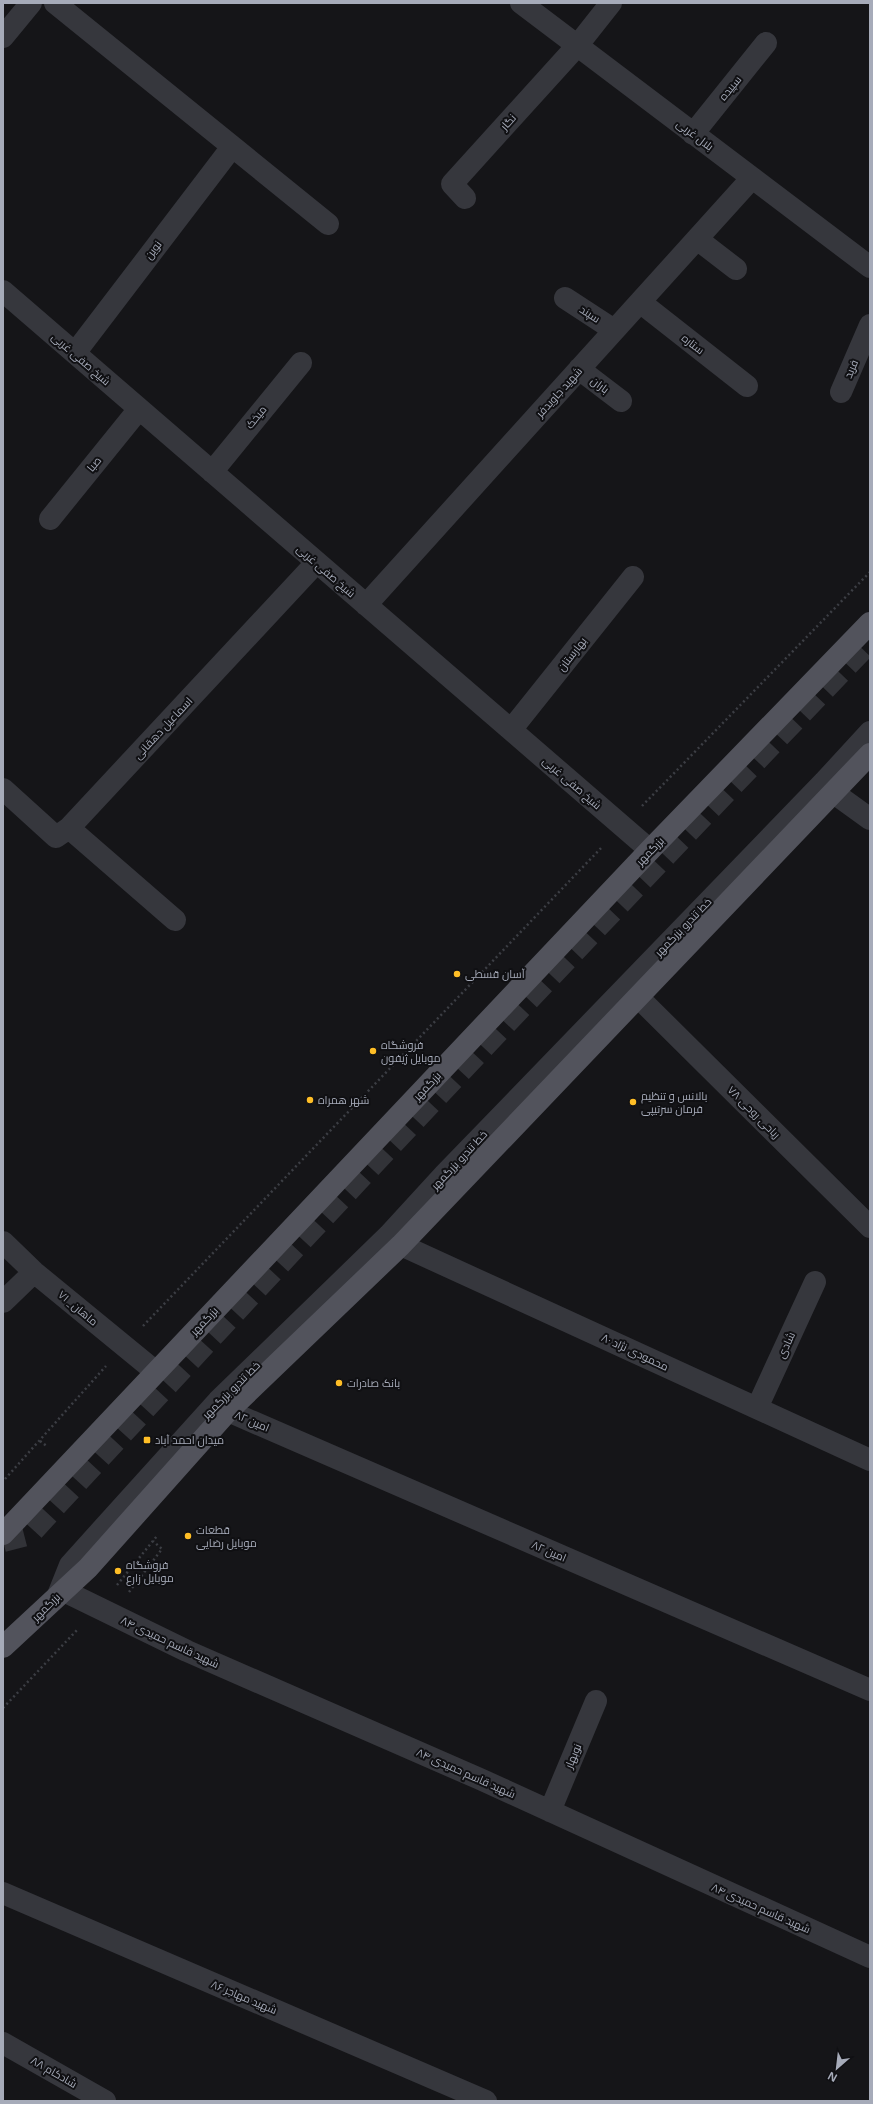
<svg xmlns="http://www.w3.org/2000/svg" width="873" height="2104" font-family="'Open Sans',Cairo,sans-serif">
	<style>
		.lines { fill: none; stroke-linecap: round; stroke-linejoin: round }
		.minor-tunnel { stroke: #323338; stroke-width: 22; stroke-dasharray: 22 11; stroke-linecap: butt }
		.path { stroke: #3c3e44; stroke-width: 2.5; stroke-dasharray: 2 3; stroke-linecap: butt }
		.minor { stroke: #36373d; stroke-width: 22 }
		.major { stroke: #52535c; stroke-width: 22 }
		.poi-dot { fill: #ffbe26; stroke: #101013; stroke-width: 1.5 }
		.labels { text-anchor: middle; stroke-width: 4; stroke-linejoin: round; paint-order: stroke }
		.street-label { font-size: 11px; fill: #a6abb9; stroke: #101013 }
		.poi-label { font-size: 11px; fill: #a6abb9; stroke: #101013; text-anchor: start }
	</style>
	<rect width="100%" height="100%" fill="#151518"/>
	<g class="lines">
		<path class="minor-tunnel" d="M3 1541 30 1534C306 1233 587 937 870 642"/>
		<path class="path" d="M642 806 870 572
			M143 1326 603 846
			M40 1441 48 1447
			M5 1479 106 1366
			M117 1585 157 1536
			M129 1592 162 1549 153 1541
			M3 1708 78 1629"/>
		<path class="minor" d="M55 3 328 224
			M521 3 870 267
			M3 37 31 3
			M693 134 766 43
			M465 198 452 184 577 46 611 3
			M697 239 736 269
			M3 291 650 850
			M565 298 614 330
			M640 302 747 386
			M75 353 232 147
			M579 369 621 401
			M841 392 870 325
			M212 472 301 363
			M50 519 139 409
			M366 605 752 178
			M511 730 633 577
			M3 789 56 837 69 828 316 563
			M834 793 870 819
			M69 828 175 920
			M637 996 870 1227
			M3 1242 34 1272 156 1372
			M401 1245 870 1460
			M3 1302 34 1272
			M757 1408 815 1282
			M228 1411 870 1690
			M62 1590 187 1651 480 1779 870 1957
			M58 1595 70 1565 218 1401 389 1235 444 1175 824 782 870 732
			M550 1811 596 1701
			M3 1893 486 2101
			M3 2043 105 2101"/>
		<path class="major" d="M3 1534 650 850 870 623
			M3 1647 88 1568 228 1411 401 1245 870 754"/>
	</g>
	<g class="poi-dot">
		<circle cx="457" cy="974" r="4"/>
		<circle cx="373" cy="1051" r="4"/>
		<circle cx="310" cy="1100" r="4"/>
		<circle cx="633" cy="1102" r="4"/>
		<circle cx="339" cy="1383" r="4"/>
		<rect x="143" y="1436" width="8" height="8" rx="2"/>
		<circle cx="188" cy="1536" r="4"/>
		<circle cx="118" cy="1571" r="4"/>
	</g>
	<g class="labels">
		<g class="street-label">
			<text transform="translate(730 88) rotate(-51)" y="4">سپیده</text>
			<text transform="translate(508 122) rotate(-48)" y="4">نگار</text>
			<text transform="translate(695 135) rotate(37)" y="4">بلال غربی</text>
			<text transform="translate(153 250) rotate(-53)" y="4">نوین</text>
			<text transform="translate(590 314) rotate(33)" y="4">سپند</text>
			<text transform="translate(693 344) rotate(38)" y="4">ستاره</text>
			<text transform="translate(81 359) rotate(41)" y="4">شیخ صفی غربی</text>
			<text transform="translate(851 369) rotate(-67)" y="4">فرید</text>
			<text transform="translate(600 385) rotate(37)" y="4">باران</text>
			<text transform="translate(559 392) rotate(-48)" y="4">شهید جاویدفر</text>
			<text transform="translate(256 417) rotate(-51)" y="4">میخک</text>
			<text transform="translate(94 464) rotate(-51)" y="4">صبا</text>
			<text transform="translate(326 571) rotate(41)" y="4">شیخ صفی غربی</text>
			<text transform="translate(572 654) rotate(-52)" y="4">بهارستان</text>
			<text transform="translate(163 728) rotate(-47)" y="4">اسماعیل دهقانی</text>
			<text transform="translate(572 783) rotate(41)" y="4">شیخ صفی غربی</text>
			<text transform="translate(650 851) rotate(-46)" y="4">بزرگمهر</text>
			<text transform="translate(683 927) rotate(-46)" y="4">خط تندرو بزرگمهر</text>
			<text transform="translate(427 1086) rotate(-47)" y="4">بزرگمهر</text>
			<text transform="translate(754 1112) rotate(45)" y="4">ریاحی روحی ۷۸</text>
			<text transform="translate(459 1160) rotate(-47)" y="4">خط تندرو بزرگمهر</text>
			<text transform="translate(78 1308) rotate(40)" y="4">۷۱ _ماهان</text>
			<text transform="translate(204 1321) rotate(-47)" y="4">بزرگمهر</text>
			<text transform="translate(786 1345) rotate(-65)" y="4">شادی</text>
			<text transform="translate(635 1352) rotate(25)" y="4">محمودی نژاد ۸۰</text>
			<text transform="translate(231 1390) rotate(-45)" y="4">خط تندرو بزرگمهر</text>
			<text transform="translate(252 1421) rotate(23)" y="4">امین ۸۲</text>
			<text transform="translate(549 1551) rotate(23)" y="4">امین ۸۲</text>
			<text transform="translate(46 1607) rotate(-45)" y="4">بزرگمهر</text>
			<text transform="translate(170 1642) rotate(25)" y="4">شهید قاسم حمیدی ۸۴</text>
			<text transform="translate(573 1756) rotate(-67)" y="4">نوبهار</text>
			<text transform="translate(466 1773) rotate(24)" y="4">شهید قاسم حمیدی ۸۴</text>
			<text transform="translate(761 1908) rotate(24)" y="4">شهید قاسم حمیدی ۸۴</text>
			<text transform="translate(244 1997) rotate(23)" y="4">شهید مهاجر ۸۶</text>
			<text transform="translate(54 2072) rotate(30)" y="4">شادکام ۸۸</text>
		</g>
		<g class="poi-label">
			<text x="465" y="978">آسان قسطی</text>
			<text x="381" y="1049">فروشگاه<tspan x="381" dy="13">موبایل ژیفون</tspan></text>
			<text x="641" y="1100">بالانس و تنظیم<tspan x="641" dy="13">فرمان سرتیپی</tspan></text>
			<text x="318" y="1104">شهر همراه</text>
			<text x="347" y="1387">بانک صادرات</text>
			<text x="155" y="1444">میدان احمد آباد</text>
			<text x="196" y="1534">قطعات<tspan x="196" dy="13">موبایل رضایی</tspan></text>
			<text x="126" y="1569">فروشگاه<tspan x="126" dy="13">موبایل زارع</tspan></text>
		</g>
	</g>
	<rect width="873" height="2104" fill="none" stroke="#a6abb9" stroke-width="8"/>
	<g transform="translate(837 2068) rotate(208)" stroke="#101013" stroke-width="3" paint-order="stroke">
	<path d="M0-3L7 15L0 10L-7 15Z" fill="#a6abb9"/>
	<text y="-6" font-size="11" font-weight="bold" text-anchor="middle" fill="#a6abb9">N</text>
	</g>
</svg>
